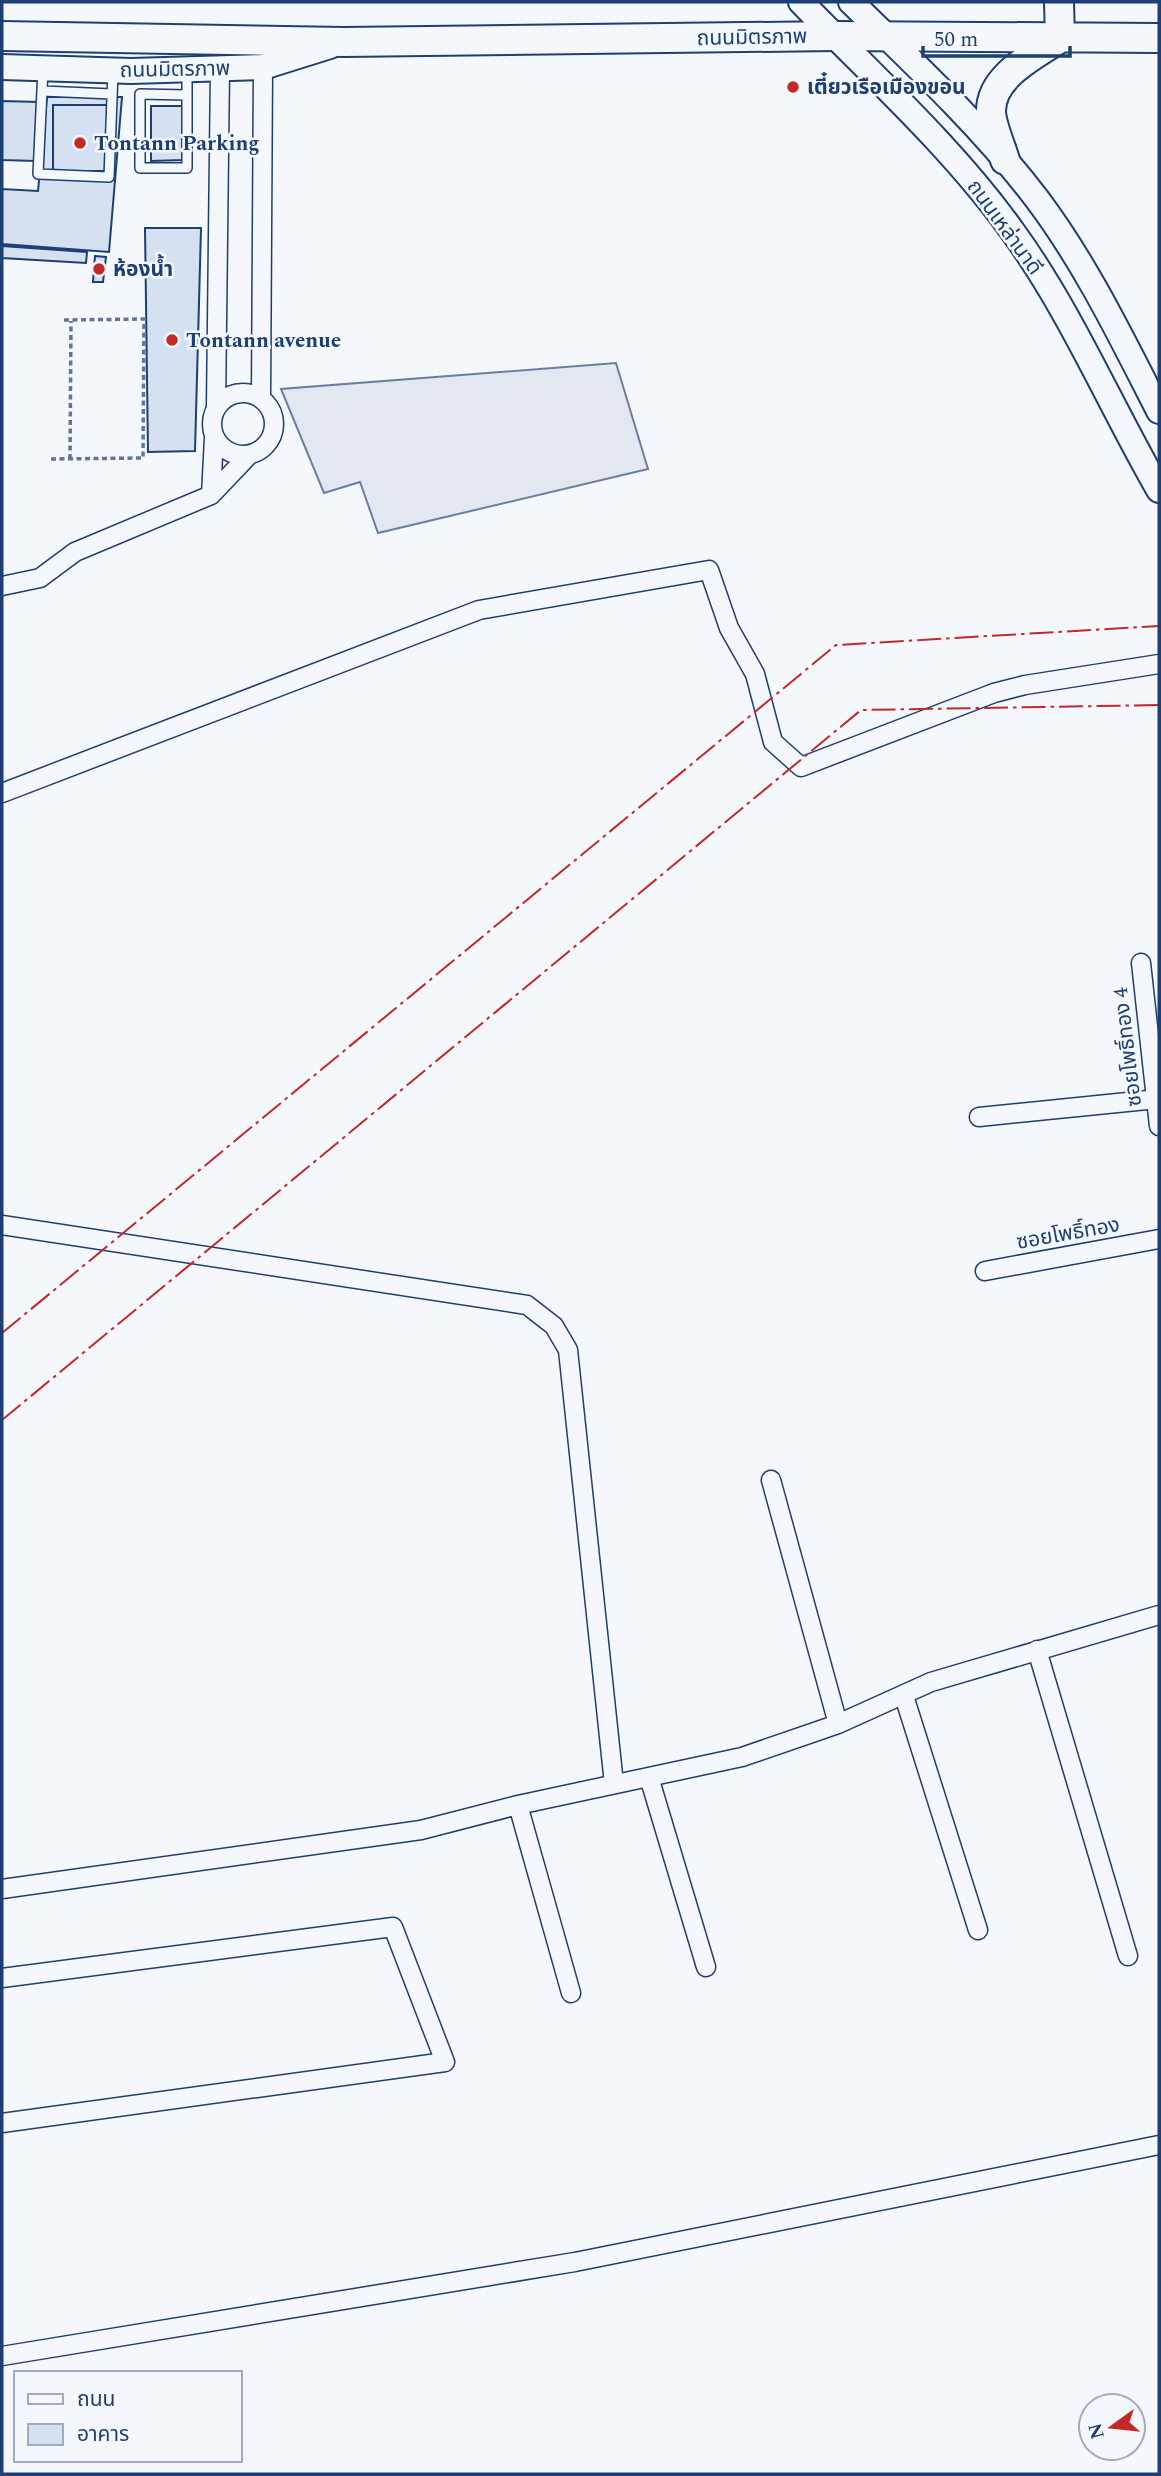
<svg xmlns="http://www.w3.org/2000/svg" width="1161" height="2476" font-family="Spectral,'Noto Sans Thai',serif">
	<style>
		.parking { fill: #e3e8f0; stroke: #687fa3; stroke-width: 2 }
		.building { fill: #d5e0f0; stroke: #1d3f73; stroke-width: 2 }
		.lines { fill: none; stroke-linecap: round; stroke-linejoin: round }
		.lane-casing { stroke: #1d3f73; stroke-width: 12 }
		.street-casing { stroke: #1d3f73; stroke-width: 21 }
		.secondary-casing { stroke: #1d3f73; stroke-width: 28 }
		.primary-casing { stroke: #1d3f73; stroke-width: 32 }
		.path { stroke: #5e769c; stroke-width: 3.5; stroke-dasharray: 5 3.5; stroke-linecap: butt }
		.lane { stroke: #f4f7fb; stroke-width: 9 }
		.street { stroke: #f4f7fb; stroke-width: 18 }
		.secondary { stroke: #f4f7fb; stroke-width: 24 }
		.primary { stroke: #f4f7fb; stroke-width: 28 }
		.power { stroke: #c62828; stroke-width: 2; stroke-dasharray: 24 5 3.5 5; stroke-linecap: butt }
		.poi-dot { fill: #c62828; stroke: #f4f7fb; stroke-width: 2.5 }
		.labels { text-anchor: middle; stroke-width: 5; stroke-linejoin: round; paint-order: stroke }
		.street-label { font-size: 21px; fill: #1d3f73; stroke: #f4f7fb }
		.poi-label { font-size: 21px; font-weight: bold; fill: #1d3f73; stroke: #f4f7fb; text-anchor: start }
	</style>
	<rect width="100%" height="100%" fill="#f4f7fb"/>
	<path class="parking" d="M616 363 648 469 378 533 360 482 324 493 281 389Z"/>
	<path class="building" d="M47 97H122L109 252 2 244V189L38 191Z
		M2 101 40 102 37 161 2 160Z
		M53 105H107V171H53Z
		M151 106H183V160L151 161Z
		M145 228H201L195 451 148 452Z
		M2 246 87 252 86 263 2 258Z
		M95 256 106 257 103 282H93Z"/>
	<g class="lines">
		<defs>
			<path id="lane" d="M43 69 38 174 109 177 113 72
				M187 71V168H140V94L187 95
				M42 91 112 94"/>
			<path id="street" d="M212 424a31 31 0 1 1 62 0a31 31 0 1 1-62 0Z
				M261 398 263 67
				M216 407 220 68
				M211 495 214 437
				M2 586 40 578 75 552 211 495 249 455
				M2 793 479 610 709 570 729 628 755 674 773 742 801 767 994 693 1025 685 1159 664
				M1141 963 1159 1126
				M979 1117 1157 1099
				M2 1225 527 1305 554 1326 568 1350 614 1784
				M985 1271 1159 1239
				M771 1480 838 1724
				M1037 1650 1128 1956
				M904 1696 978 1930
				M649 1777 706 1967
				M518 1805 571 1993
				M2 1889 421 1830 518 1805 742 1757 838 1724 931 1682 1159 1615
				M2 1978 393 1927 445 2062 2 2123
				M2 2356 575 2262 1159 2145"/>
			<path id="secondary" d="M801 2C872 75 954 149 1013 232 1071 312 1110 405 1159 490
				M851 2C915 64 983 128 1037 199 1086 264 1122 339 1159 411
				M2 67 131 71 263 67 330 46"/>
			<path id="primary" d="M2 36 344 42 835 36 1159 38
				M1005 160C1001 146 992 127 991 112 990 76 1035 55 1060 38L1059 2"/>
		</defs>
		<use href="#lane" class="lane-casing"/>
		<use href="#street" class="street-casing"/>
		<use href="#secondary" class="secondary-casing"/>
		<use href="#primary" class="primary-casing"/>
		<path class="path" d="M51 459 143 458 144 319 63 320
			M70 459 71 321"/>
		<use href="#lane" class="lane"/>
		<use href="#street" class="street"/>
		<use href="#secondary" class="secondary"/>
		<use href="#primary" class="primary"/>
		<path class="power" d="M2 1333 836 645 1159 626
			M2 1420 861 710 1159 705"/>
	</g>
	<g class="poi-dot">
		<circle cx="793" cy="87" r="7"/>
		<circle cx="80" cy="143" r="7"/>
		<circle cx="99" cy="269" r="7"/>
		<circle cx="172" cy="340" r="7"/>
	</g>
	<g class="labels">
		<g class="street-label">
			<text transform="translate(752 37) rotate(-1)" y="7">ถนนมิตรภาพ</text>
			<text transform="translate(175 69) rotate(-1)" y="7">ถนนมิตรภาพ</text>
			<text transform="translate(1005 227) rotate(54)" y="7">ถนนเหล่านาดี</text>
			<text transform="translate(1127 1047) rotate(-97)" y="7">ซอยโพธิ์ทอง 4</text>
			<text transform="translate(1068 1233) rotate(-10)" y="7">ซอยโพธิ์ทอง</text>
		</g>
		<g class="poi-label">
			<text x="807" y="94">เตี๋ยวเรือเมืองขอน</text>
			<text x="94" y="150">Tontann Parking</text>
			<text x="113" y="276">ห้องน้ำ</text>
			<text x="186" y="347">Tontann avenue</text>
		</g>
	</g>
	<rect width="1161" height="2476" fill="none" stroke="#1d3f73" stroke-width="7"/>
	<rect x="14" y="2371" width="228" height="91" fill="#f4f7fb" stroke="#9eadc5" stroke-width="2"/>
	<rect x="28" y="2394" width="35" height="10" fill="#f4f7fb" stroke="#9eadc5" stroke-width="2"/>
	<text x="77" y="2406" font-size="21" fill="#1d3f73">ถนน</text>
	<rect x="28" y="2424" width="35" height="21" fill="#d5e0f0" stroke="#9eadc5" stroke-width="2"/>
	<text x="77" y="2441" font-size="21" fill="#1d3f73">อาคาร</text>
	<g transform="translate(1112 2427) rotate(255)"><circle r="33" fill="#f4f7fb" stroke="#9eadc5" stroke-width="2"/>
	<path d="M0-5L12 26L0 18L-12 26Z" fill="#c62828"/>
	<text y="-10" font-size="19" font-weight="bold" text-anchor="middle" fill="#1d3f73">N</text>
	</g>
	<path d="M923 46v10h147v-10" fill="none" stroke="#1d3f73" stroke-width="3.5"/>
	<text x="934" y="46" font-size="21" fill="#1d3f73" stroke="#f4f7fb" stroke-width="5" paint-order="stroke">50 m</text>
</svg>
